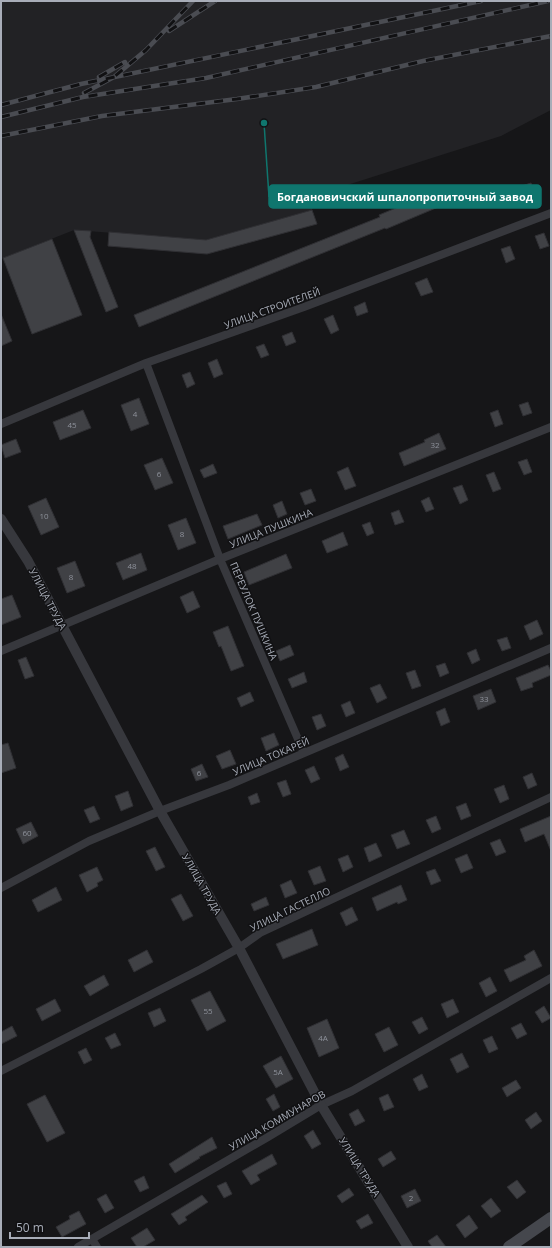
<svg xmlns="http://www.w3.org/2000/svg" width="552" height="1248" font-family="'Open Sans',sans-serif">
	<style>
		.built { fill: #222225 }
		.building { fill: #404145; stroke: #303034 }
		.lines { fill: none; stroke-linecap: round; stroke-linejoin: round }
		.minor { stroke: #37383d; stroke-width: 8 }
		.tertiary { stroke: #37383d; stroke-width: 10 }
		.secondary { stroke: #45474d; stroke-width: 12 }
		.rail-casing { stroke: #4a4c52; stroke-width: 4.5 }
		.rail { stroke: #111113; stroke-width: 3; stroke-dasharray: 9; stroke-linecap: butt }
		.labels { text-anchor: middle; stroke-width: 3; stroke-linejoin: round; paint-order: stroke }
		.number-label { font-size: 8px; fill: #8e929b }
		.street-label { font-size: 10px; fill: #a8adb8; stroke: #111113 }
		.leader { fill: none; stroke: #0f766e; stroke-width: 1.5 }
		.callout-dot { fill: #0f766e; stroke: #111113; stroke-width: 1.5 }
		.callout { fill: #0f766e; stroke: #0f766e; stroke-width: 1.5 }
		.callout-label { font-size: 11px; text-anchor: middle; font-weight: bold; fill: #fff }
	</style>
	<rect width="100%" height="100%" fill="#161618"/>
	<path class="built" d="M1 1H551V110L501 136 319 194 312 210 206 240 74 230 1 259Z"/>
	<path class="building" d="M531 183 536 196 514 204 509 190Z
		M437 191 443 205 386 229 385 228 139 327 134 315 380 217 379 215Z
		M312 210 317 224 207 254 108 246 109 232 206 240Z
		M74 230 91 231 90 237 118 307 106 312Z
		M544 233 549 246 540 249 535 236Z
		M52 239 82 315 32 334 3 258Z
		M510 246 515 259 506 263 501 249Z
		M427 278 433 292 421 296 415 283Z
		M365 302 368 312 357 316 354 307Z
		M1 314 12 341 1 346Z
		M333 315 339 330 331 334 324 319Z
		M292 332 296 342 286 346 282 336Z
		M264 344 269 355 261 358 256 347Z
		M217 359 223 374 214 378 208 363Z
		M190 372 195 384 187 388 182 375Z
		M139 398 149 424 131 431 121 405Z
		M528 402 532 413 523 416 519 405Z
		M83 410 91 428 60 440 53 422Z
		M498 410 503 424 495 427 490 413Z
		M439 433 446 449 404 466 399 453 425 442 424 440Z
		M16 439 21 452 5 458 1 445Z
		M162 458 173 483 155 490 144 465Z
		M527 459 532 472 524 475 518 462Z
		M213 464 217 473 204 478 200 470Z
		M348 467 356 486 345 490 337 472Z
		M494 472 501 489 493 492 486 475Z
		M462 485 468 500 460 504 453 488Z
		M311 489 316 501 305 505 300 493Z
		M429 497 434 509 426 512 421 501Z
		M46 498 59 527 41 535 28 506Z
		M282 501 287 514 278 518 273 505Z
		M399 510 404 522 395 525 391 513Z
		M257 514 262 525 228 539 223 526Z
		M186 518 196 543 178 550 168 525Z
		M370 522 374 533 367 536 362 525Z
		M343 532 348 545 327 553 322 541Z
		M141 553 147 570 123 580 116 563Z
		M286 554 292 568 249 585 244 572Z
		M75 561 85 586 67 593 57 568Z
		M193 591 200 607 187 613 180 597Z
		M12 595 21 617 1 625V599Z
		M537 620 543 634 530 640 524 626Z
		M228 626 244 666 231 671 221 646 219 647 213 632Z
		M507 637 511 648 502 651 497 640Z
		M290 645 294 655 280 661 276 651Z
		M476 649 480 660 472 664 467 653Z
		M26 657 34 676 25 679 18 660Z
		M445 663 449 673 440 677 436 666Z
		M548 665 551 671V675L532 683 533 687 521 691 516 678Z
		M415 670 421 686 412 689 406 673Z
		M304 672 307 682 292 688 288 679Z
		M380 684 387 698 377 703 370 688Z
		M491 689 496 702 478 710 473 696Z
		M250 692 254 701 241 707 237 698Z
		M350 701 355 713 346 717 341 705Z
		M445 708 450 722 441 726 436 712Z
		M321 714 326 726 317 730 312 717Z
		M274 733 279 745 266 751 261 738Z
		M8 743 16 768 1 773V745Z
		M230 750 236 764 222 769 216 756Z
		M343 754 349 767 340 771 335 758Z
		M202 764 208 777 196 781 191 769Z
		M314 766 320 779 311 783 305 770Z
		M532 773 537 785 528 789 523 777Z
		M286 780 291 794 283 797 277 783Z
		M504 785 509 799 500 803 494 789Z
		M128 791 133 806 121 811 115 796Z
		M257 793 260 802 251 805 248 797Z
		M466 803 471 816 461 820 456 807Z
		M94 806 100 819 90 823 84 810Z
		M436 816 441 829 432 833 426 820Z
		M551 816V851L544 834 525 842 520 829Z
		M31 822 38 836 23 844 16 829Z
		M404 830 410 844 397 849 391 835Z
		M500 839 506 852 496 856 490 843Z
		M376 843 382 856 369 862 364 848Z
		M155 847 165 867 156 871 146 851Z
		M467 854 473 868 461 873 455 859Z
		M348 855 353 867 343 872 338 859Z
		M320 866 326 881 314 885 308 871Z
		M97 867 103 880 97 883 98 886 87 892 79 875Z
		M435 869 441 881 431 885 426 872Z
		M291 880 297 893 285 898 280 885Z
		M401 885 407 900 398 904 397 902 377 911 372 898Z
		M56 887 62 900 38 912 32 900Z
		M181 894 193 916 183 921 171 899Z
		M266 897 269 905 254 911 251 904Z
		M352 907 358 920 346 926 340 913Z
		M312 929 318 945 283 959 276 944Z
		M147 950 153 962 134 972 128 960Z
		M534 950 542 966 510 982 504 970 526 960 524 956Z
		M104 975 109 985 90 996 84 986Z
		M490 977 497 991 486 997 479 983Z
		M210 991 226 1021 207 1031 191 1000Z
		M55 999 61 1011 42 1021 36 1009Z
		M453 999 459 1012 447 1018 441 1004Z
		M544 1006 551 1018 542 1023 535 1012Z
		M160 1008 166 1021 154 1027 148 1013Z
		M422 1017 428 1029 419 1034 412 1022Z
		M327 1019 339 1048 319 1057 307 1028Z
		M521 1023 527 1034 517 1039 511 1028Z
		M12 1026 17 1036 1 1044V1032Z
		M389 1027 398 1045 384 1052 375 1034Z
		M115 1033 121 1045 111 1049 105 1038Z
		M492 1036 498 1049 489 1053 483 1040Z
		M86 1048 92 1060 84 1064 78 1052Z
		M462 1053 469 1067 457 1073 450 1059Z
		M281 1056 293 1079 276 1088 263 1066Z
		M422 1074 428 1087 419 1091 413 1079Z
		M516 1080 521 1088 507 1097 502 1088Z
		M274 1094 280 1107 273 1111 266 1099Z
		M388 1094 394 1107 384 1111 379 1098Z
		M45 1095 65 1133 47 1142 27 1104Z
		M358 1109 365 1121 355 1126 349 1114Z
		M536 1112 542 1121 531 1129 525 1120Z
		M313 1130 321 1144 312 1149 304 1136Z
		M212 1137 217 1148 199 1157 200 1158 175 1173 169 1164Z
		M391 1151 396 1159 383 1167 378 1159Z
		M272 1154 277 1164 257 1175 260 1180 251 1185 242 1171Z
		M144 1176 149 1188 140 1192 134 1181Z
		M517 1180 526 1192 517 1199 507 1187Z
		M226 1182 232 1194 224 1198 217 1186Z
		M349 1188 354 1195 342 1203 337 1196Z
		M415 1189 421 1201 407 1208 401 1196Z
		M106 1194 114 1208 105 1213 97 1199Z
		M202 1195 208 1202 185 1217 187 1220 179 1225 171 1214Z
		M491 1198 501 1211 491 1218 481 1206Z
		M79 1211 86 1224 62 1237 56 1227 70 1219 69 1216Z
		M368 1214 373 1223 361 1229 356 1221Z
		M469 1215 478 1228 465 1238 456 1225Z
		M147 1228 155 1240 143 1247H137L131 1238Z
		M437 1235 446 1247H432L428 1241Z"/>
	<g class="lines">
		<path class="minor" d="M146 363 220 559 304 753
			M1 424 146 363 304 307 551 213
			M1 651 220 559 551 427
			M1 888 89 841 160 811 229 785 551 648
			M1 1071 201 969 239 948 260 933 551 797
			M92 1239 97 1247
			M78 1247 268 1137 321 1105 352 1091 551 978"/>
		<path class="tertiary" d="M1 519 28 561 160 811 239 948 321 1105 408 1247"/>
		<path class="secondary" d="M509 1247 551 1218"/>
		<defs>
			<path id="rail" d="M169 31 215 1
				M99 77 125 62
				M84 93 114 77 146 50 193 1
				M1 105 81 84 481 1
				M1 117 83 97 206 78 548 1
				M1 136 102 116 237 99 316 87 423 61 551 36"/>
		</defs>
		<use href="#rail" class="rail-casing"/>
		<use href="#rail" class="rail"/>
	</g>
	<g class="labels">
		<g class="number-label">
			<text x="135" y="417">4</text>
			<text x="72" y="428">45</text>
			<text x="435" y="448">32</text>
			<text x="159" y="477">6</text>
			<text x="44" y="519">10</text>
			<text x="182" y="537">8</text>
			<text x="132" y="569">48</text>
			<text x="71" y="580">8</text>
			<text x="484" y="702">33</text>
			<text x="199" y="776">6</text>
			<text x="27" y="836">60</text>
			<text x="208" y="1014">55</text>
			<text x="323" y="1041">4А</text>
			<text x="278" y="1075">5А</text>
			<text x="411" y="1201">2</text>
		</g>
		<g class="street-label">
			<text transform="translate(272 308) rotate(-20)" y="4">УЛИЦА СТРОИТЕЛЕЙ</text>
			<text transform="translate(271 528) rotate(-22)" y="4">УЛИЦА ПУШКИНА</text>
			<text transform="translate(48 599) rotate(62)" y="4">УЛИЦА ТРУДА</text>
			<text transform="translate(254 611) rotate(67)" y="4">ПЕРЕУЛОК ПУШКИНА</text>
			<text transform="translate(271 756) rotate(-23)" y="4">УЛИЦА ТОКАРЕЙ</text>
			<text transform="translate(202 884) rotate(60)" y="4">УЛИЦА ТРУДА</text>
			<text transform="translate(290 909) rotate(-26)" y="4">УЛИЦА ГАСТЕЛЛО</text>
			<text transform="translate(277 1120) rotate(-30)" y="4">УЛИЦА КОММУНАРОВ</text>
			<text transform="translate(360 1167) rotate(58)" y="4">УЛИЦА ТРУДА</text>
		</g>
	</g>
	<path class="leader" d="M264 123L269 197"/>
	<circle class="callout-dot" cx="264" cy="123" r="4"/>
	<rect class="callout" x="269" y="185" width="272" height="23" rx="4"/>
	<g class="callout-label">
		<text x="405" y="201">Богдановичский шпалопропиточный завод</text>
	</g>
	<rect width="552" height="1248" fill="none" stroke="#a8adb8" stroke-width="4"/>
	<path d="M10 1232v6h79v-6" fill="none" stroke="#a8adb8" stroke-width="2"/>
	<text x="16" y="1232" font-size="12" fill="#a8adb8" stroke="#111113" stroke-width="3" paint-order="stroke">50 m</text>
</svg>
